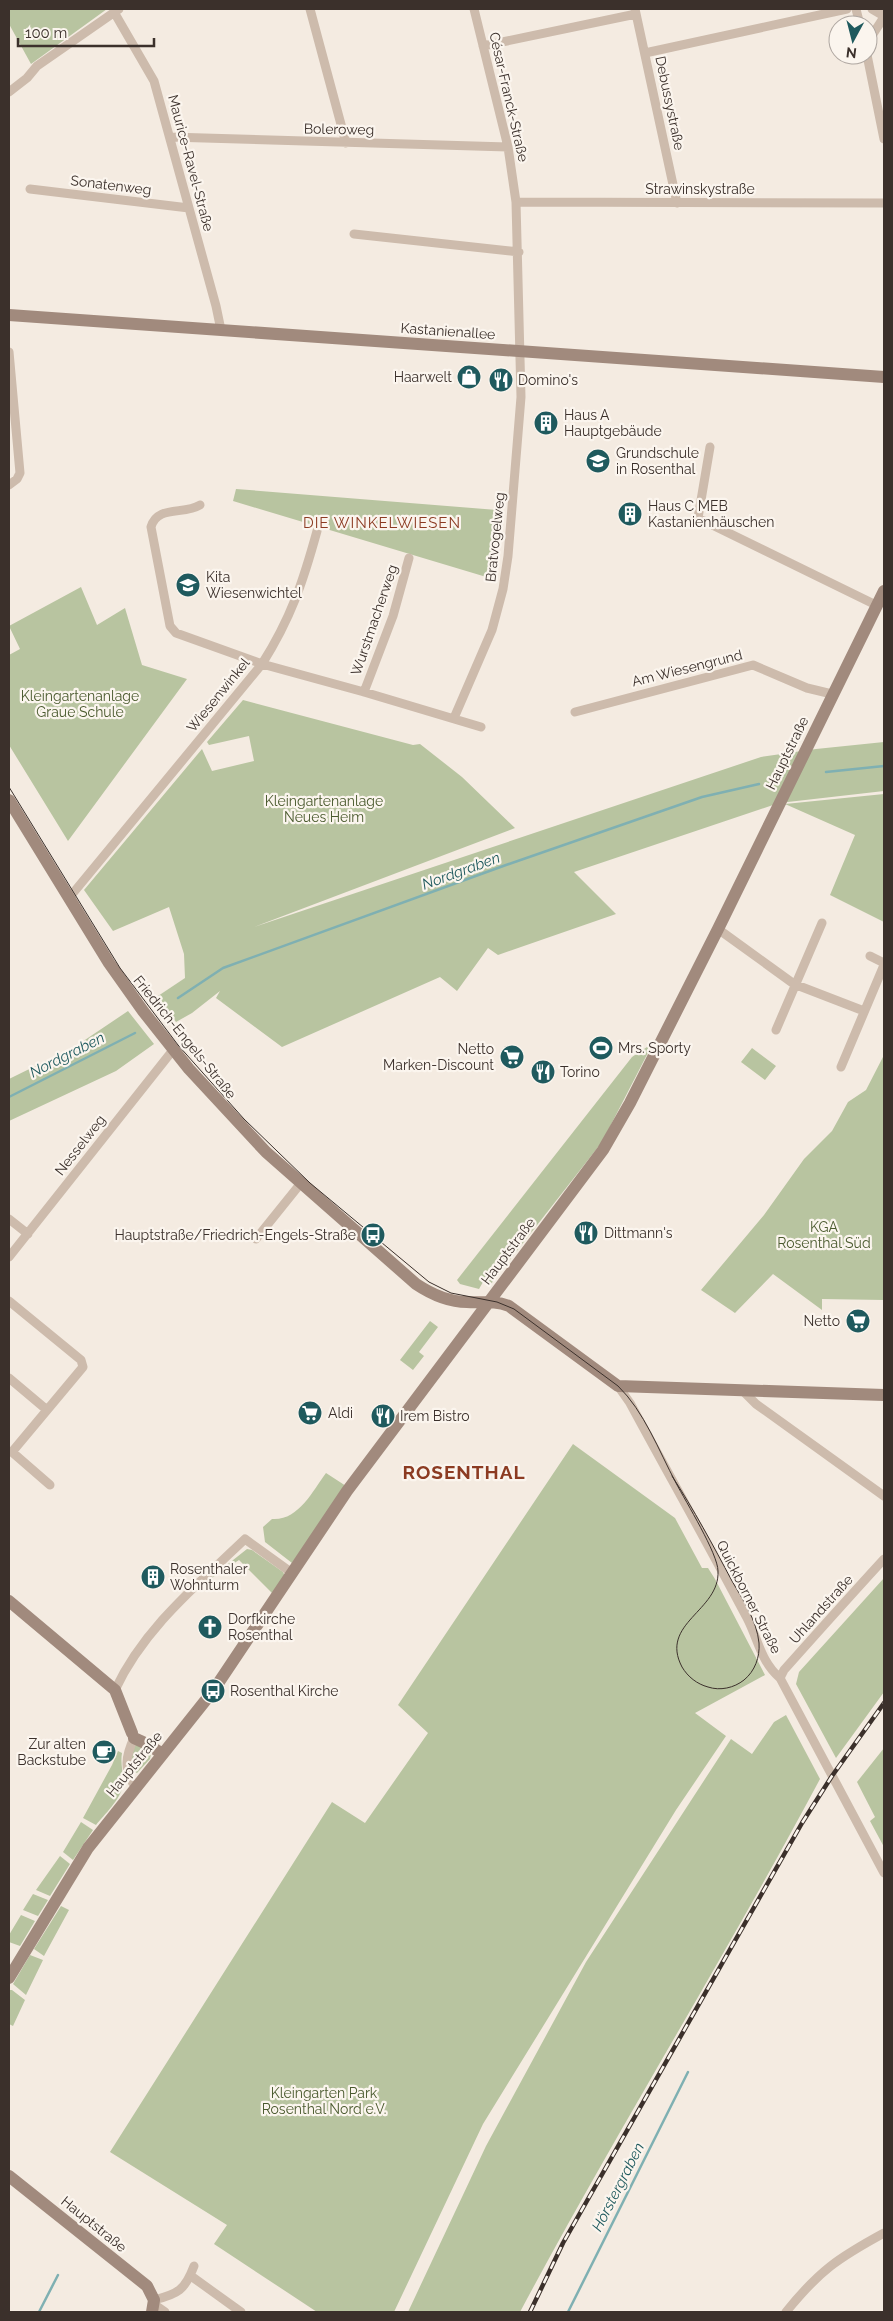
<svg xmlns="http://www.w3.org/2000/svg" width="893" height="2321" font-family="Raleway,sans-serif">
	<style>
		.green { fill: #b8c4a0 }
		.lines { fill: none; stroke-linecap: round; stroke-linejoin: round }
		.stream { stroke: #7fb0b2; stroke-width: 2.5 }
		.street { stroke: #cdbbac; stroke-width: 9 }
		.secondary { stroke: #a18a7d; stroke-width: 12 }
		.tram { stroke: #3b302b; stroke-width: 1 }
		.rail-casing { stroke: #3b302b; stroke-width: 4.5 }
		.rail { stroke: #fbf5ee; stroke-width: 2.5; stroke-dasharray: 8; stroke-linecap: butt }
		.labels { text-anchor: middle; stroke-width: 4.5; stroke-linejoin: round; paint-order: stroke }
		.street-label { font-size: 14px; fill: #3b302b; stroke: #fbf5ee }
		.poi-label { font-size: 14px; fill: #3b302b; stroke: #fbf5ee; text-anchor: start }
		.park-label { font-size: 14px; fill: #4a5a2e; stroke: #fbf5ee }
		.neighbourhood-label { font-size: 15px; letter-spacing: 1px; fill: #8c3b22; stroke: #fbf5ee }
		.water-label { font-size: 15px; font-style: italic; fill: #1f5a5e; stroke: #fbf5ee }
		.district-label { font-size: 19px; font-weight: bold; letter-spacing: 1px; fill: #8c3b22; stroke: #fbf5ee }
	</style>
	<rect width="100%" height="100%" fill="#f4ebe1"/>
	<path class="green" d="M9 9H107L31 64 9 24Z
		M236 489 497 510 493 579 233 501Z
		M81 587 97 625 125 608 142 665 187 679 68 841 9 745V655L20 649 9 626Z
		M243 700 413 745 420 744 462 777 515 828 254 927 761 757 816 749 884 742V791L779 803 574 872 616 914 498 955 488 948 457 991 440 977 282 1047 216 998 220 991 192 1013 176 1022 158 996 185 978 184 954 169 907 113 931 84 890 202 749 212 771 254 761 249 736 209 745 207 742Z
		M884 794V922L830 895 855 835 785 804Z
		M128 1011 154 1044 116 1071 9 1121V1079L76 1046Z
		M653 1043 602 1142 491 1284 483 1282 479 1289 460 1284 457 1280 632 1057Z
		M752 1048 776 1066 765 1080 741 1062Z
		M884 1055V1300L822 1299V1310L773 1274 735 1313 701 1290 764 1215 804 1159 832 1131 848 1102 866 1090Z
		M430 1321 438 1327 419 1352 424 1356 413 1370 400 1360Z
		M573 1444 675 1518 702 1568H708L715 1579 765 1675 695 1713 726 1736 676 1810 483 2124 394 2312H317L214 2244 227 2225 110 2152 332 1802 365 1823 428 1733 398 1705Z
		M326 1473 346 1486 292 1563 265 1542 263 1527 272 1519C298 1521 312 1492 326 1473Z
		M247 1549 252 1550 283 1572 285 1576 272 1593 239 1560 204 1583Z
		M884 1578V1692L836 1758 796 1684 799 1672Z
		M786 1715 820 1779C724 1959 616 2132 520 2312H408L486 2146 586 1962 731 1739 752 1754 774 1722Z
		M136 1744 151 1754 150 1759 137 1773 133 1771 131 1751Z
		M884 1748V1847L870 1821 875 1817 857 1782Z
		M118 1751 122 1753C120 1764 124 1775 123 1785 121 1799 104 1815 96 1825L83 1818 112 1765Z
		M81 1822 93 1830 73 1860 63 1852Z
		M60 1856 70 1864 50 1896 36 1890Z
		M33 1894 48 1900 38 1916 23 1910Z
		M61 1906 69 1910 44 1956 34 1949Z
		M21 1915 35 1921 20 1946 9 1942V1935Z
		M30 1955 43 1960 26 1995 13 1984Z
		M9 1990H12L25 2000 13 2026 9 2024Z"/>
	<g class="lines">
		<path class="stream" d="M826 772 884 766
			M178 998 223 968 506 865 702 797 759 784
			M9 1097 135 1033
			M39 2312 58 2275
			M568 2312 688 2072"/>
		<path class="street" d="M310 9 346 143
			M635 9 677 203
			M856 9 860 25
			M872 9 884 16
			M114 12 154 81 216 306 221 330
			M868 37H871L884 17
			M483 46 636 14
			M645 53 847 9
			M867 55 884 139
			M9 92 27 78 37 66 119 9
			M170 137 508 147
			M30 189 189 208
			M516 202 884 203
			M354 234 519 252
			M9 352 20 473 17 479 9 485
			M710 447 698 518 876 605
			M200 505C184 515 157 505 151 527L170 626 176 633 262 664 364 692 481 727
			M364 692 393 616 409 558
			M575 712 753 665 807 688 832 694
			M454 718 492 630 503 589 508 556 521 397 516 202 508 147 474 9
			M69 898 262 664C291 618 303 582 317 531
			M718 929 794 984 864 1011
			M870 956 884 963
			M776 1030 822 923
			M841 1067 884 965
			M9 1219 28 1234
			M256 1239 301 1183
			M9 1257 173 1050
			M9 1301 81 1360 83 1367 12 1452 50 1485
			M9 1378 47 1410
			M618 1386 630 1403C669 1475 709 1546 747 1618 758 1639 761 1662 780 1678L884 1873
			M742 1390 756 1404 884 1496
			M780 1678 784 1670C817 1633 850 1596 884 1559
			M115 1690C144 1628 197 1585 245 1539L292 1573
			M132 1733 134 1738C126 1755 123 1771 135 1786
			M191 2276 241 2312
			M154 2300C178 2294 185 2290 194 2266
			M155 2305 165 2312
			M786 2312C819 2271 838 2258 884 2233"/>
		<path class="secondary" d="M9 315 884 377
			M9 800 109 963 143 1011 189 1069 266 1152 416 1284C431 1294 448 1302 467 1302 482 1303 494 1300 509 1306L618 1386 884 1395
			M9 1601 115 1690 132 1733
			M134 1738 147 1744 161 1753
			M9 1978 88 1848 213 1691 347 1491 603 1150 630 1103 718 929 884 591
			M9 2176 147 2286 154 2300 152 2312"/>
		<path class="tram" d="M9 787 120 968 178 1045 244 1119 310 1183 429 1282 451 1293 497 1302 514 1309 618 1386C644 1411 659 1451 676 1483 686 1502 718 1554 718 1571 720 1611 659 1623 682 1667 688 1677 697 1684 708 1687 720 1691 734 1688 744 1680 755 1671 760 1657 759 1643 757 1621 743 1600 732 1581 713 1545 694 1510 672 1476"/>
		<defs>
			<path id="rail" d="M530 2312 563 2243 802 1823 832 1776 884 1703"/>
		</defs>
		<use href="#rail" class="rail-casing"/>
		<use href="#rail" class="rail"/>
	</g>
	<defs>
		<symbol id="shop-disc" viewBox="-11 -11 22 22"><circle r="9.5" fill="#1f5a5e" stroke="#fbf5ee"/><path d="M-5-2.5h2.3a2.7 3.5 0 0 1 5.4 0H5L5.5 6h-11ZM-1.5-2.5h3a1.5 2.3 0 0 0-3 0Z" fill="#fff"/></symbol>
		<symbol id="restaurant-disc" viewBox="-11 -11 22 22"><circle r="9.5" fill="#1f5a5e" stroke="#fbf5ee"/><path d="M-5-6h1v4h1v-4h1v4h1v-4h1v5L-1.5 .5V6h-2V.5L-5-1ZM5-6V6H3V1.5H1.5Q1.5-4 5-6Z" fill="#fff"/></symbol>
		<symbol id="building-disc" viewBox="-11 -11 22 22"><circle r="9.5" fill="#1f5a5e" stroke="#fbf5ee"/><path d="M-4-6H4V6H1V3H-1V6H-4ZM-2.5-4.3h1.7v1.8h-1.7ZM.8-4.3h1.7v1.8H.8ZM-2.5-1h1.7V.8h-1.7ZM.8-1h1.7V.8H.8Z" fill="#fff"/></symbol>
		<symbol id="school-disc" viewBox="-11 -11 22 22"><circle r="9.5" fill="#1f5a5e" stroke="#fbf5ee"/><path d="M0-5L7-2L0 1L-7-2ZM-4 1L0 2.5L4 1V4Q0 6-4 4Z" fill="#fff"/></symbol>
		<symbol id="stadium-disc" viewBox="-11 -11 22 22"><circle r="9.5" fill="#1f5a5e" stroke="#fbf5ee"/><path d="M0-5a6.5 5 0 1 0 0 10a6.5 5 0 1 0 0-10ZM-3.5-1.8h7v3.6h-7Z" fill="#fff"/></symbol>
		<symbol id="supermarket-disc" viewBox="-11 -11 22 22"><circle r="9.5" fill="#1f5a5e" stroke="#fbf5ee"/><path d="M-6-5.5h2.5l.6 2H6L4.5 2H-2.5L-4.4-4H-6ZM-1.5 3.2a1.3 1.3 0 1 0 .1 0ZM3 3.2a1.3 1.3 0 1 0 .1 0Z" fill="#fff"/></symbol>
		<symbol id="bus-disc" viewBox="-11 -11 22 22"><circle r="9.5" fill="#1f5a5e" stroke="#fbf5ee"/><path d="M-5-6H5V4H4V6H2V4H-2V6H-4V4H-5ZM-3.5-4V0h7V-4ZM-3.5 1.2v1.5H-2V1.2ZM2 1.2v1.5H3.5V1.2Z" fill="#fff"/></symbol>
		<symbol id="church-disc" viewBox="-11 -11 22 22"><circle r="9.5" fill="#1f5a5e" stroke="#fbf5ee"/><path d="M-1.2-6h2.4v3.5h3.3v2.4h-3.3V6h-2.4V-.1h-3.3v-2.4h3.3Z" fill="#fff"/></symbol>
		<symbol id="cafe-disc" viewBox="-11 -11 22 22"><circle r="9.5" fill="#1f5a5e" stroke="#fbf5ee"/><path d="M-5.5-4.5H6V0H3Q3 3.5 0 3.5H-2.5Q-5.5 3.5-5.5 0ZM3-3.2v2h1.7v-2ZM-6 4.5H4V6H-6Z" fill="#fff"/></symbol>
	</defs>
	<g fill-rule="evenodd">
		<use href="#shop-disc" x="455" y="363" width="28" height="28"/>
		<use href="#restaurant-disc" x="487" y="366" width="28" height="28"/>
		<use href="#building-disc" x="532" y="409" width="28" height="28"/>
		<use href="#school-disc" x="584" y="447" width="28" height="28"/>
		<use href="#building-disc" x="616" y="500" width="28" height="28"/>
		<use href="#school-disc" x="174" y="571" width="28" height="28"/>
		<use href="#stadium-disc" x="587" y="1034" width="28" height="28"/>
		<use href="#supermarket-disc" x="498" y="1043" width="28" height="28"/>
		<use href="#restaurant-disc" x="529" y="1058" width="28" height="28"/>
		<use href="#restaurant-disc" x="572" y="1219" width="28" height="28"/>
		<use href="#bus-disc" x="359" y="1221" width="28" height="28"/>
		<use href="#supermarket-disc" x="844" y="1307" width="28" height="28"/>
		<use href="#supermarket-disc" x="296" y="1399" width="28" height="28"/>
		<use href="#restaurant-disc" x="369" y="1402" width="28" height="28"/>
		<use href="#building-disc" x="139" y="1563" width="28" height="28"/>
		<use href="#church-disc" x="196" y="1613" width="28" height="28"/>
		<use href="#bus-disc" x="199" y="1677" width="28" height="28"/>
		<use href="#cafe-disc" x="90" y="1738" width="28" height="28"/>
	</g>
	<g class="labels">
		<g class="street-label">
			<text transform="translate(509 97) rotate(77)" y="5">César-Franck-Straße</text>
			<text transform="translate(670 103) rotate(78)" y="5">Debussystraße</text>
			<text transform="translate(339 129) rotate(1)" y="5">Boleroweg</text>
			<text transform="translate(191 163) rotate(75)" y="5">Maurice-Ravel-Straße</text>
			<text transform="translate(111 185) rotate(7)" y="5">Sonatenweg</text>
			<text x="700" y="194">Strawinskystraße</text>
			<text transform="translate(448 331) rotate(4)" y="5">Kastanienallee</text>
			<text transform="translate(495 537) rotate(-84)" y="5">Bratvogelweg</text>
			<text transform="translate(374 620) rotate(-71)" y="5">Wurstmacherweg</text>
			<text transform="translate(687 668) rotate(-14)" y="5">Am Wiesengrund</text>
			<text transform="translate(218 695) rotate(-51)" y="5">Wiesenwinkel</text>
			<text transform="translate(787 753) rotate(-64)" y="5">Hauptstraße</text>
			<text transform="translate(185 1037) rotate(51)" y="5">Friedrich-Engels-Straße</text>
			<text transform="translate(80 1145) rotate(-52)" y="5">Nesselweg</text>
			<text transform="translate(508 1251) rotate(-53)" y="5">Hauptstraße</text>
			<text transform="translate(749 1597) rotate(63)" y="5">Quickborner Straße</text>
			<text transform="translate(821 1609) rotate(-48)" y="5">Uhlandstraße</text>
			<text transform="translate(134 1764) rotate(-51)" y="5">Hauptstraße</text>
			<text transform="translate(94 2224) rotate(39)" y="5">Hauptstraße</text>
		</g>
		<g class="poi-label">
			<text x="452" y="382" text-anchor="end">Haarwelt</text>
			<text x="518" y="385">Domino's</text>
			<text x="564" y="420">Haus A<tspan x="564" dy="16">Hauptgebäude</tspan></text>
			<text x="616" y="458">Grundschule<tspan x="616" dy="16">in Rosenthal</tspan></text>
			<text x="648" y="511">Haus C MEB<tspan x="648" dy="16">Kastanienhäuschen</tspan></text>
			<text x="206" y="582">Kita<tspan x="206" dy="16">Wiesenwichtel</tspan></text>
			<text x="618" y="1053">Mrs. Sporty</text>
			<text x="494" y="1054" text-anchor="end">Netto<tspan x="494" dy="16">Marken-Discount</tspan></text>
			<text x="560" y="1077">Torino</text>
			<text x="604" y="1238">Dittmann's</text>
			<text x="356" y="1240" text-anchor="end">Hauptstraße/Friedrich-Engels-Straße</text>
			<text x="840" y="1326" text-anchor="end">Netto</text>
			<text x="328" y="1418">Aldi</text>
			<text x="400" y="1421">Irem Bistro</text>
			<text x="170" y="1574">Rosenthaler<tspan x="170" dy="16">Wohnturm</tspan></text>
			<text x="228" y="1624">Dorfkirche<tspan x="228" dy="16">Rosenthal</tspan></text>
			<text x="230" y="1696">Rosenthal Kirche</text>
			<text x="86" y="1749" text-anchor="end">Zur alten<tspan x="86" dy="16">Backstube</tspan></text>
		</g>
		<g class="park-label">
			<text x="80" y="701">Kleingartenanlage<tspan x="80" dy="16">Graue Schule</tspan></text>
			<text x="324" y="806">Kleingartenanlage<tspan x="324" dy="16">Neues Heim</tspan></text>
			<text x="824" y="1232">KGA<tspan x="824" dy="16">Rosenthal Süd</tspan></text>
			<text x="324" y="2098">Kleingarten Park<tspan x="324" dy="16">Rosenthal Nord e.V.</tspan></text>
		</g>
		<g class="neighbourhood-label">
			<text x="382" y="528">DIE WINKELWIESEN</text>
		</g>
		<g class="water-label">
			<text transform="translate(461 871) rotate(-20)" y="5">Nordgraben</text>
			<text transform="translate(67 1055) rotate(-27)" y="5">Nordgraben</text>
			<text transform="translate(618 2187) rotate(-63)" y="5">Hörstergraben</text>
		</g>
		<g class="district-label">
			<text x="464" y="1479">ROSENTHAL</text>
		</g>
	</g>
	<rect width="893" height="2321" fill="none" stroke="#3b302b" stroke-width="20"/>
	<g transform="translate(853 40) rotate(187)"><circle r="24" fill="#fbf5ee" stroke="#aea6a0"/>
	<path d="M0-4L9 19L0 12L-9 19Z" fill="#1f5a5e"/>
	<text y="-8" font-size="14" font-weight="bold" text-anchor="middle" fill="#3b302b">N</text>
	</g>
	<path d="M18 38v8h136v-8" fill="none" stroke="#3b302b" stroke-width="2.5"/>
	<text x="25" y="38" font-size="15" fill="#3b302b" stroke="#fbf5ee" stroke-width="4" paint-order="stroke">100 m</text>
</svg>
